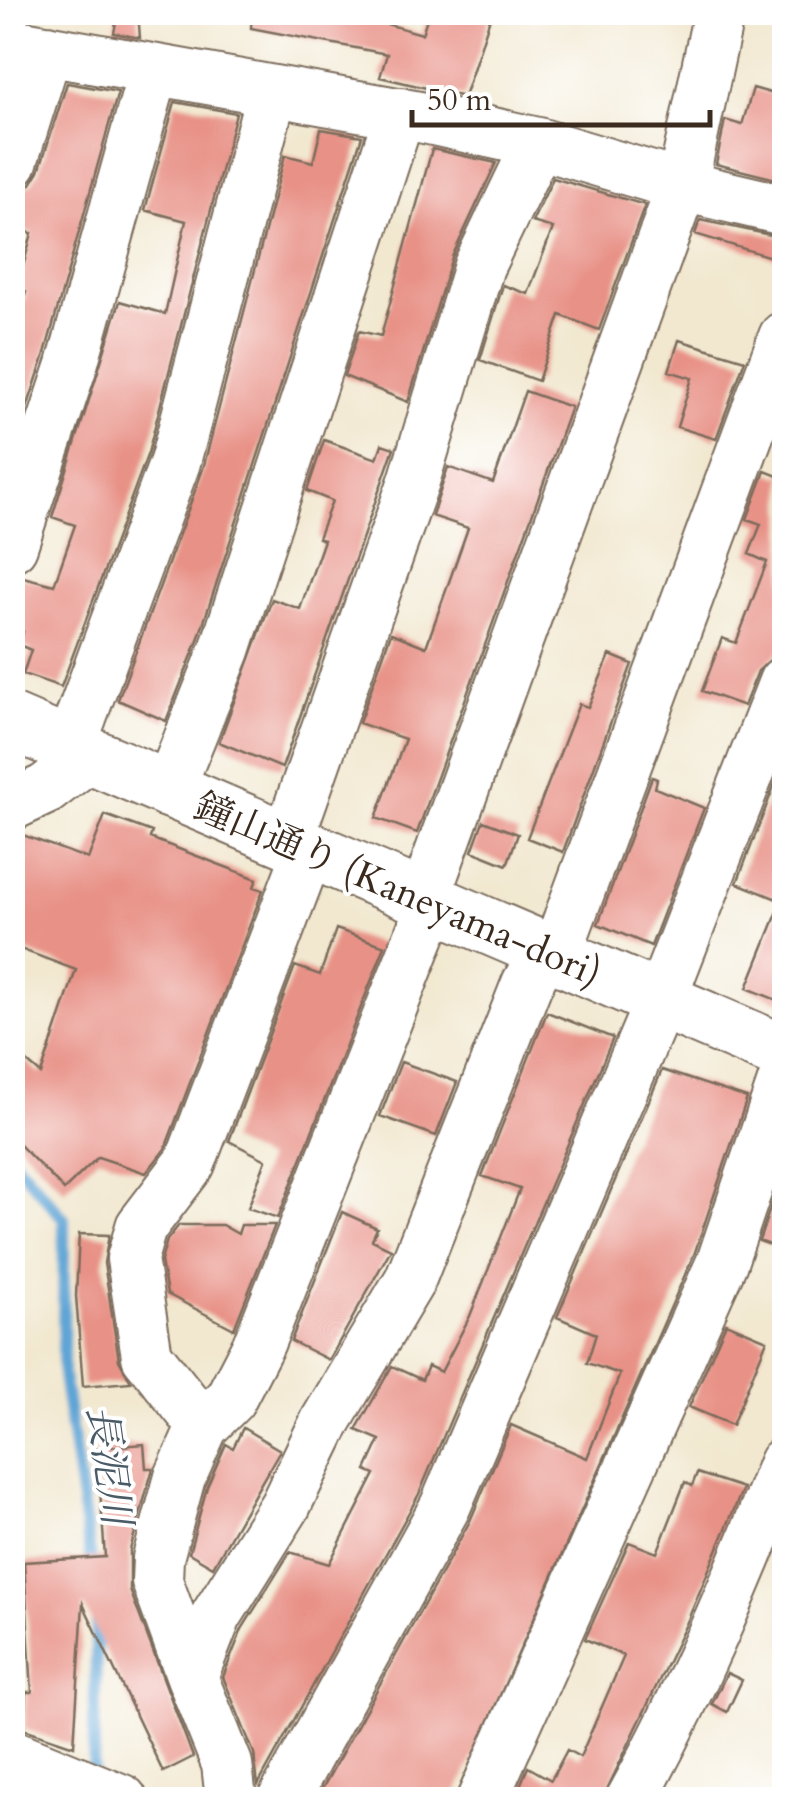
<svg xmlns="http://www.w3.org/2000/svg" width="797" height="1812" font-family="Cardo,'Noto Serif JP',serif">
	<style>
		.lines { fill: none; stroke-linecap: round; stroke-linejoin: round }
		.stream { stroke: #5fa5d5; stroke-width: 12 }
		.building { fill: #e89287 }
		.minor-casing { stroke: #7b6c5c; stroke-width: 54 }
		.major-casing { stroke: #7b6c5c; stroke-width: 59 }
		.minor { stroke: #fff; stroke-width: 50 }
		.major { stroke: #fff; stroke-width: 55 }
		.labels { text-anchor: middle; stroke-width: 8; stroke-linejoin: round; paint-order: stroke }
		.street-label { font-size: 38px; fill: #3b2a1e; stroke: #fff }
		.water-label { font-size: 40px; font-style: italic; fill: #495b67; stroke: #fff }
	</style>
	<rect width="100%" height="100%" fill="#fff"/>
	<filter id="ink" filterUnits="userSpaceOnUse"><feTurbulence type="fractalNoise" baseFrequency=".01" numOctaves="2"/><feDisplacementMap in="SourceGraphic" scale="20" xChannelSelector="R" yChannelSelector="G"/><feConvolveMatrix kernelMatrix="1 2 1 2 8 2 1 2 1" color-interpolation-filters="sRGB"/></filter>
	<filter id="wash" filterUnits="userSpaceOnUse"><feTurbulence type="fractalNoise" baseFrequency=".0048" numOctaves="4" result="noise"/><feDisplacementMap in="SourceGraphic" scale="40" xChannelSelector="R" yChannelSelector="G"/><feGaussianBlur stdDeviation="2.25" result="paint"/><feColorMatrix in="noise" values="0 0 0 0 0 0 0 0 0 0 0 0 0 0 0 0 0 1.4 0 .05"/><feComposite in="paint" operator="in"/></filter>
	<g filter="url(#wash)">
		<rect width="100%" height="100%" fill="#f2e8d0"/>
		<g class="lines">
			<path class="stream" d="M12 1158 64 1219 63 1374 93 1575
				M93 1774 97 1619"/>
		</g>
		<g id="blocks">
			<path class="building" d="M118 12H138L140 38 114 33Z
				M252 12H344L422 34 429 12H492L464 97 380 77 387 54 251 28Z
				M67 83 118 92 44 357 12 453V340L26 292 17 289 32 233 12 230V190L31 184 39 171Z
				M753 88 784 97V181L716 164 725 120 742 125Z
				M175 102 236 113 148 453 61 687 23 674 31 650 19 645 23 632 12 630V574L54 585 75 525 52 517 120 301 165 314 186 221 145 210Z
				M321 129 362 136 198 640 166 721 118 700 203 469 285 155 313 162Z
				M432 149 496 163 452 257 408 402 344 376 359 331 381 336Z
				M553 178 645 205 599 330 560 315 538 381 480 360 503 285 528 294 553 228 532 222Z
				M700 220 784 238V261L695 234Z
				M679 340 745 360 716 439 677 427 692 378 669 371Z
				M525 391 571 407 417 833 376 818 405 739 359 723 391 633 426 647 468 528 432 516 448 467 493 483Z
				M324 440 377 459 382 444 394 448 282 768 219 742 272 599 300 609 324 540 318 538 332 501 307 491Z
				M783 470 784 648 758 671 744 706 702 691 722 638 736 643 767 562 749 554 761 524 747 519 765 471 780 477Z
				M610 655 632 664 563 852 527 838 579 704 588 707Z
				M784 760V1003L747 988 782 901 737 883Z
				M652 777 657 779 655 788 704 808 651 946 598 924Z
				M105 815 152 832 150 838 257 879 254 887 263 890 165 1149 146 1173 98 1157 64 1190 12 1137V1049L41 1074 76 970 12 946V859L23 835 88 859Z
				M483 821 518 834 507 865 472 851Z
				M336 929 385 946 278 1218 248 1208 266 1160 229 1141 295 966 320 975Z
				M547 1012 613 1038 419 1494 258 1785 254 1753 223 1677 242 1629 290 1552 329 1564 375 1474 366 1470 380 1440 356 1430 392 1366 422 1380 428 1366 441 1372 470 1316 520 1189 482 1176Z
				M401 1062 457 1082 436 1136 380 1116Z
				M662 1070 747 1098 695 1252 454 1800H316L470 1521 511 1425 587 1458 620 1374 587 1363 596 1334 557 1317Z
				M778 1185 784 1187V1250L759 1241Z
				M342 1212 377 1228 372 1240 391 1249 329 1360 291 1341Z
				M179 1225H222L238 1234 241 1225H275L234 1329 167 1294 161 1261 167 1240Z
				M79 1234 109 1235 104 1263 119 1360 131 1382 83 1386 76 1296Z
				M726 1323 767 1340 732 1425 689 1407Z
				M243 1428 280 1450 213 1567 189 1553 207 1487 226 1444 233 1448Z
				M144 1444 146 1468H153L130 1550V1590L193 1757 163 1772 83 1604 74 1746 24 1729 26 1692H32L24 1562 105 1557 97 1448Z
				M697 1473 743 1488 687 1622 602 1800H514L528 1767 551 1780 567 1750 580 1757 624 1656 585 1639 629 1542 657 1553 685 1482 692 1486Z
				M727 1673 742 1680 727 1712 712 1704Z"/>
		</g>
	</g>
	<g filter="url(#ink)">
		<use href="#blocks" fill-opacity="0" stroke="#7b6c5c" stroke-width="2.5"/>
		<g class="lines">
			<defs>
				<path id="minor" d="M12 44 420 117 538 143 682 186 784 210
					M12 162 47 50
					M12 546 72 365 154 70
					M70 747 175 462 272 91
					M168 792 225 650 400 113
					M12 805 46 789 88 757
					M287 842 414 481 479 266 538 143
					M423 901 682 186 719 12
					M555 957 784 337
					M203 1426 147 1356 132 1259 141 1227 190 1163 308 852
					M192 1677 157 1581 158 1558 180 1477 203 1426 230 1399 260 1341 432 905
					M12 1755 122 1800
					M231 1800 227 1764 192 1677 216 1616 285 1506 326 1421 410 1280 527 984 544 953
					M283 1800 445 1507 660 1001 784 682
					M482 1800 722 1262 784 1079
					M631 1800C691 1692 739 1577 784 1463"/>
				<path id="major" d="M12 722 784 1053"/>
			</defs>
			<use href="#minor" class="minor-casing"/>
			<use href="#major" class="major-casing"/>
			<use href="#minor" class="minor"/>
			<use href="#major" class="major"/>
		</g>
	</g>
	<g class="labels">
		<g class="street-label">
			<text transform="translate(398 889) rotate(23)" y="13">鐘山通り (Kaneyama-dori)</text>
		</g>
		<g class="water-label">
			<text transform="translate(110 1465) rotate(82)" y="14">長泥川</text>
		</g>
	</g>
	<rect width="797" height="1812" fill="none" stroke="#fff" stroke-width="50"/>
	<path d="M412 110v15h298v-15" fill="none" stroke="#3b2a1e" stroke-width="5"/>
	<text x="427" y="110" font-size="30" fill="#3b2a1e" stroke="#ffffff" stroke-width="8" paint-order="stroke">50 m</text>
</svg>
